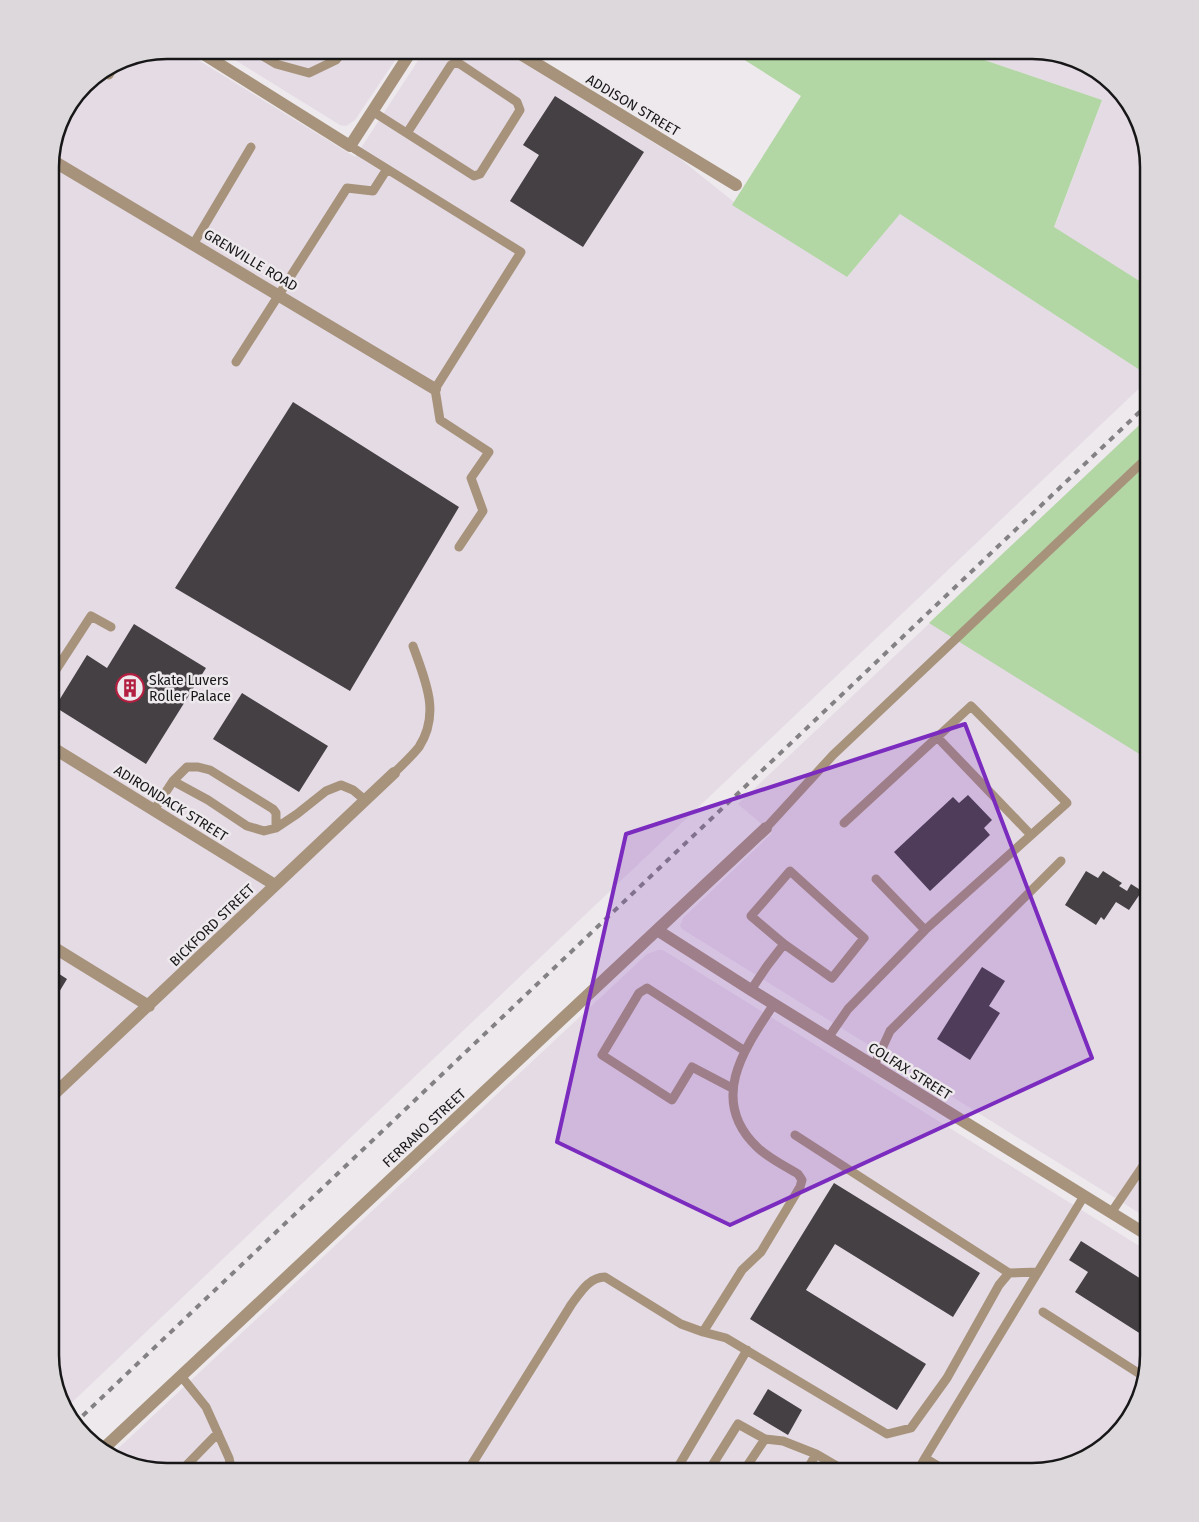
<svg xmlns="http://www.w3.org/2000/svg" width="1199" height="1522" font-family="'Fira Sans',sans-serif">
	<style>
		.built { fill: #e5dbe5 }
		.green { fill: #b2d6a4 }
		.building { fill: #444043 }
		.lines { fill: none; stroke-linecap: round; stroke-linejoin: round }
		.lane { stroke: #a7937c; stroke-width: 9 }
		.street { stroke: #a7937c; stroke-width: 12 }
		.rail { stroke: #838183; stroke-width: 4; stroke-dasharray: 6 6; stroke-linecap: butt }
		.marked { fill: #7b2cbf; fill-opacity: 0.2; stroke: #7b2cbf; stroke-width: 4; stroke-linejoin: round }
		.labels { text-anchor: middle; stroke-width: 5; stroke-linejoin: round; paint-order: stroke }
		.street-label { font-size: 14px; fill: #181718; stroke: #ede9ec }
		.poi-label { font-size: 14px; fill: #181718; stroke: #ede9ec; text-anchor: start }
		.rim { fill: none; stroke: #181718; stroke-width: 2.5 }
	</style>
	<rect width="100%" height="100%" fill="#ede9ec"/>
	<path class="built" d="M167 50H182L355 157 425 50H502L679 158 734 202 732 205 847 277 900 214 1149 376V379L66 1408 50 1355V159L62 115 90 79 122 59Z
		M219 50H402L355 120 346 126 340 125Z
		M955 50H1039L1091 66 1129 102 1149 167V287L1054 228 1102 100Z
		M1149 416V1219L682 929 680 926 683 918 772 833 738 804Z
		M658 950H663L1149 1252V1355L1133 1413 1097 1452 1032 1472H167L109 1457 647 954Z"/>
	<path class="green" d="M729 50H955L1102 100 1054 227 1149 287V376L900 214 847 277 732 205 801 96Z
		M1149 416V760L929 623Z"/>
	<path class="building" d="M555 96 644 152 583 247 510 201 539 155 523 145Z
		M293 402 459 507 350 691 175 588Z
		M134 624 206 668 146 764 55 707 87 655 107 668Z
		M242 693 328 746 299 792 213 739Z
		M968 795 992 820 984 828 990 835 930 891 894 852 953 797 959 803Z
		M1086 871 1098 878 1103 871 1122 883 1119 886 1127 891 1131 884 1142 891 1129 910 1116 902 1104 920 1101 917 1096 925 1065 905Z
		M982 967 1005 981 989 1006 1000 1013 970 1060 937 1039Z
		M50 968 67 979 50 1007Z
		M834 1183 980 1273 953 1317 835 1244 806 1290 926 1364 897 1410 750 1319Z
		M1081 1241 1149 1284V1328L1144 1336 1075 1292 1088 1272 1069 1260Z
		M768 1389 802 1410 788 1435 753 1414Z"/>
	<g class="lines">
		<path class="lane" d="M253 50 276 64 309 73 336 60 344 50
			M109 75 116 63
			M372 111 474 176 480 174 520 110 517 102 460 64 455 63 451 65 407 133
			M350 146 521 252 435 389 440 420 489 452 471 478 483 511 459 547
			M194 243 251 147
			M236 362 347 188 373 191 387 169
			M50 679 91 616 111 627
			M937 737 1031 835
			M394 773C402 765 412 756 419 747 441 713 425 680 413 646
			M173 781 208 800 247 826 264 831 276 828 297 814 326 791 341 785 353 790 365 800
			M154 810 173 781 187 767H198L210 770 273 809 276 813V828
			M766 828 833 755 1149 456
			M876 879 925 930
			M751 990 767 966 784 944 832 978 864 938 790 871 751 916 784 944
			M774 1004C744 1049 708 1100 757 1147 768 1158 785 1166 798 1174L802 1180 800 1187 761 1252 742 1270 703 1332 726 1338 887 1434 911 1428 947 1378 999 1285 1009 1273 1038 1272
			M828 1038 848 1009 925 930 1067 803 971 706 844 823
			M874 1066 890 1031 1061 861
			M732 1088 692 1067 672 1100 602 1055 639 993 647 988 745 1051
			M795 1135 1009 1273
			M1111 1213 1149 1157
			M1043 1312 1143 1376
			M181 1376 206 1407 229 1458 232 1472
			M180 1472 218 1433
			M467 1472 571 1305C580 1293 589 1277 605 1277L681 1324 703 1332
			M675 1472 747 1350
			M708 1472 738 1424 765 1439 783 1441 816 1454
			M743 1472 765 1439
			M806 1472 816 1454 847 1472
			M917 1472 925 1458
			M948 1472 925 1458 1084 1196"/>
		<path class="street" d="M197 50 350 146 412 50
			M514 50 736 185
			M50 159 435 389
			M50 746 275 885
			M657 930 751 990 1149 1236
			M50 945 149 1006
			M50 1098 394 773
			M102 1450 766 828"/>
		<path class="rail" d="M74 1424 1149 403"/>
	</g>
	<path class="marked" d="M965 724 1092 1058 730 1225 557 1142 626 834Z"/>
	<defs>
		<symbol id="building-ring" viewBox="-11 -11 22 22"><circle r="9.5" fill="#ede9ec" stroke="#b21f40" stroke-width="1.5"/><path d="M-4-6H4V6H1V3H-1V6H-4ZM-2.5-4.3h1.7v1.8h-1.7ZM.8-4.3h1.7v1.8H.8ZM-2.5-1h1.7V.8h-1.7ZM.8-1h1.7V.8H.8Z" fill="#b21f40"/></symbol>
	</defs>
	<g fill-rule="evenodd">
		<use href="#building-ring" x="114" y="672" width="32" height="32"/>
	</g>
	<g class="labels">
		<g class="street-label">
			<text transform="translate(633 105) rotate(31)" y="5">ADDISON STREET</text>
			<text transform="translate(251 260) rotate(31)" y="5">GRENVILLE ROAD</text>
			<text transform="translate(171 803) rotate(32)" y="5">ADIRONDACK STREET</text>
			<text transform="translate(212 925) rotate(-44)" y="5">BICKFORD STREET</text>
			<text transform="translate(910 1071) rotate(32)" y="5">COLFAX STREET</text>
			<text transform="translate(424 1128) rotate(-43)" y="5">FERRANO STREET</text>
		</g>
		<g class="poi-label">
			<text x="149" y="685">Skate Luvers<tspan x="149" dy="16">Roller Palace</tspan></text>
		</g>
	</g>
	<path d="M0 0H1199V1522H0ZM167 59H1032A108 108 0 0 1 1140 167V1355A108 108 0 0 1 1032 1463H167A108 108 0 0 1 59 1355V167A108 108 0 0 1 167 59Z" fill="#dcd8db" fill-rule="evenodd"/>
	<path class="rim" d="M167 59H1032A108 108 0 0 1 1140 167V1355A108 108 0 0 1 1032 1463H167A108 108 0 0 1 59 1355V167A108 108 0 0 1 167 59Z"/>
</svg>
